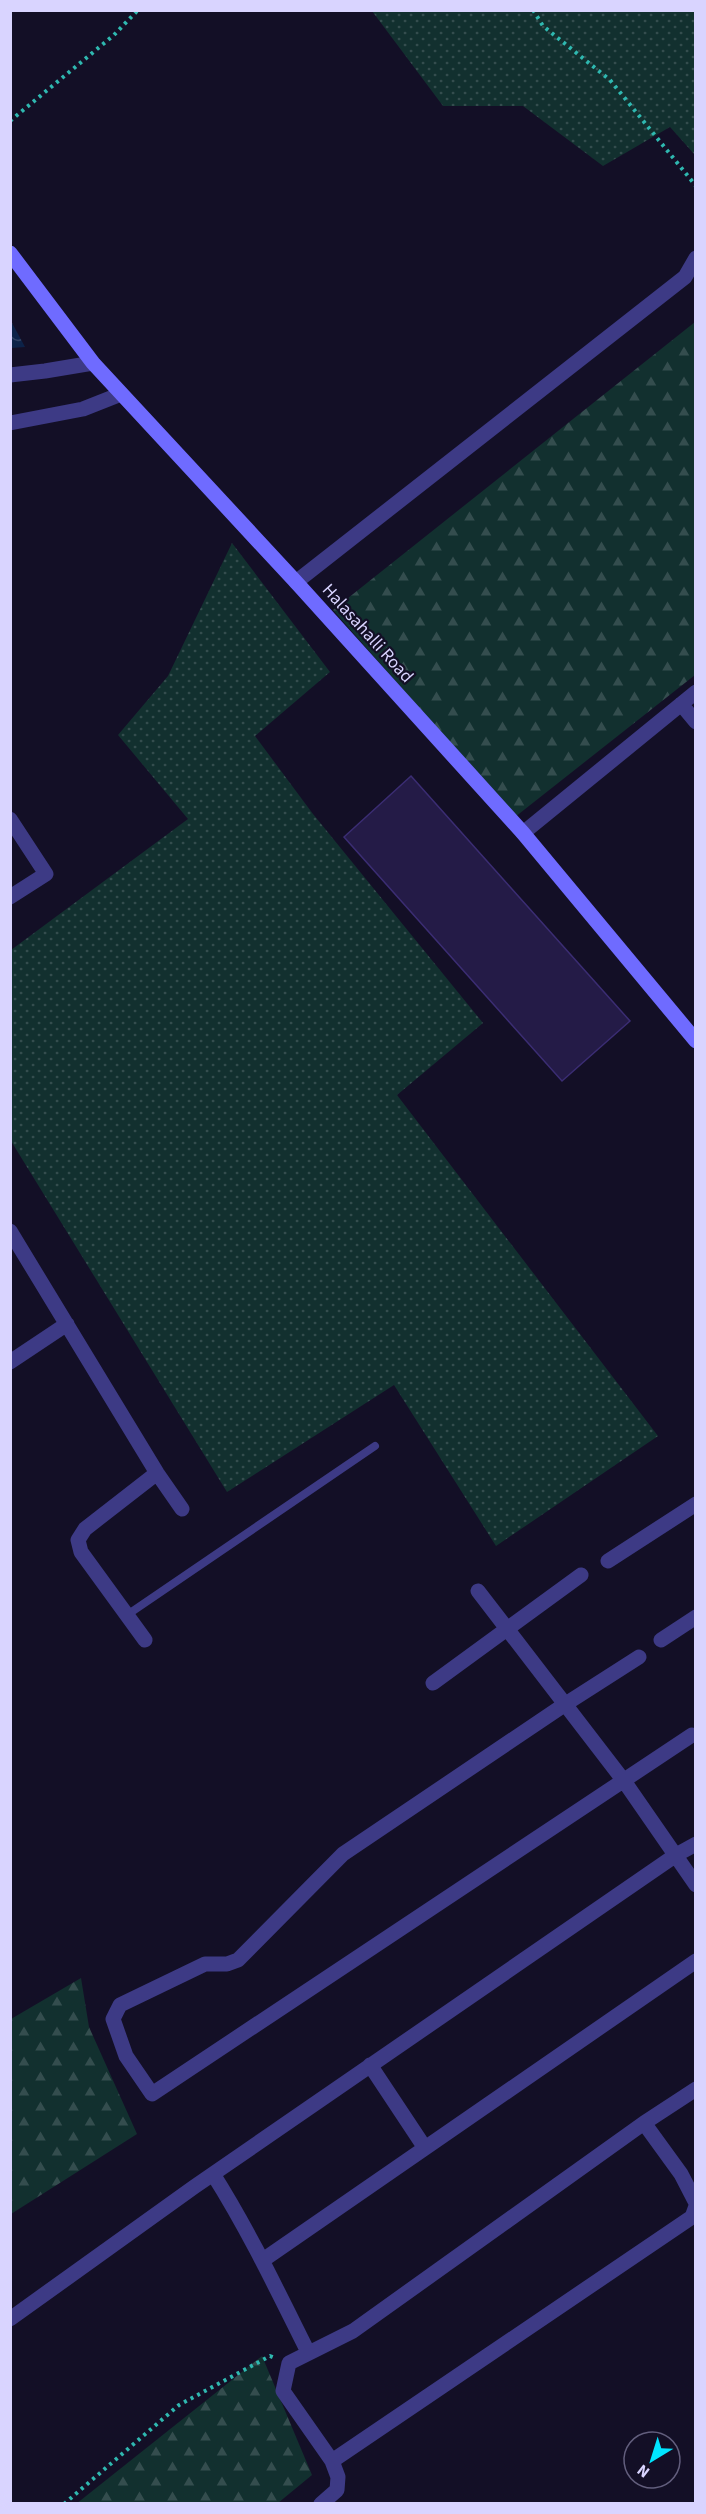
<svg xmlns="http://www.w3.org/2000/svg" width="706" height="2514" font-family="'Source Sans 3',sans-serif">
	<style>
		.grass { fill: url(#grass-dots) }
		.forest { fill: url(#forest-firs) }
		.water { fill: url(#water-waves) }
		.building { fill: #241b47; stroke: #3b2d73; stroke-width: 1.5 }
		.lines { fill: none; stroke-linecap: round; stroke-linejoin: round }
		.path { stroke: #2fb8b0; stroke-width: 4; stroke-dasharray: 3 4.5; stroke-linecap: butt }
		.service { stroke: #3d3a85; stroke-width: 8 }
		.minor { stroke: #3d3a85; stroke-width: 15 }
		.secondary { stroke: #6f6bff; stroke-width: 15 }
		.labels { text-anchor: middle; stroke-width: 4.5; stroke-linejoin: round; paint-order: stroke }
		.street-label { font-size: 18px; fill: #d9d4ff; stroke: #130f26 }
	</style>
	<defs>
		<pattern id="grass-dots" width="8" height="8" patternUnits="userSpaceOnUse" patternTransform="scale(1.5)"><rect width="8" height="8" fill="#12302f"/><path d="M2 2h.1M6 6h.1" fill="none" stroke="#344d4e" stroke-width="1.8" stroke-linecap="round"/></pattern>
		<pattern id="forest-firs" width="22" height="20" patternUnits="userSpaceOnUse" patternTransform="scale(1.5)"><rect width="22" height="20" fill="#12302f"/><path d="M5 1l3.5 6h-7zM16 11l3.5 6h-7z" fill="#344d4e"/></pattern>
		<pattern id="water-waves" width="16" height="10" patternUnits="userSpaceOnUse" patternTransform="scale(1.5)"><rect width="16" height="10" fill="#0c2248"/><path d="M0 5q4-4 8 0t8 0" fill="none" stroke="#2f4163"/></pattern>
	</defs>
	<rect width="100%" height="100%" fill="#130f26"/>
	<path class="grass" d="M372 11H695V155L670 127 603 166 523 106H443Z
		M232 543 330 672 255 736 313 814 483 1023 397 1095 658 1436 496 1546 394 1385 227 1492 11 1141V950L188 819 118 735 168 676Z"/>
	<path class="forest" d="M695 322V675L515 817 333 610Z
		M81 1978 89 2027 137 2134 11 2214V2019Z
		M262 2356 312 2475 278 2503 76 2504Z"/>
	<path class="water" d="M11 321 25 347 11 348Z"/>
	<path class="building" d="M411 776 630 1021 562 1081 344 837Z"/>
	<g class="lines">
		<path class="path" d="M533 10 543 26 610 80 696 186
			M10 121 114 35 138 10
			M64 2504 179 2405 270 2356 275 2358"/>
		<path class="service" d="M127 1615 375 1446"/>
		<path class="minor" d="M10 375 45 371 93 363
			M10 423 83 409 121 394
			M296 582 685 277 696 258
			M681 704 696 722
			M10 819 46 874 10 897
			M523 833 696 692
			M10 1231 157 1473 182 1509
			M10 1362 67 1324
			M608 1561 696 1504
			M478 1591 624 1781 696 1885
			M145 1640 81 1552 78 1540 85 1529 157 1473
			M661 1640 696 1617
			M639 1657 564 1705 343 1854 238 1960 227 1964H205L120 2005 113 2019 126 2056 152 2094 692 1735
			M433 1683 581 1575
			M370 2065 425 2148
			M644 2123 681 2174 696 2203
			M213 2174C249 2231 278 2292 308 2352
			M263 2260 696 1961
			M10 2319 194 2187 676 1855 696 1844
			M332 2461 692 2217 696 2206
			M321 2504 337 2490 338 2477 332 2461 283 2391 289 2363 353 2331 644 2123 696 2089"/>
		<path class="secondary" d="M10 253 93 363 296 582 523 833 696 1041"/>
	</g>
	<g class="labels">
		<g class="street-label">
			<text transform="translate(368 633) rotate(48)" y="6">Halasahalli Road</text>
		</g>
	</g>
	<rect width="706" height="2514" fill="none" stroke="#d9d4ff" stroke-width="24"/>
	<g transform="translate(652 2460) rotate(218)"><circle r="28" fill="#130f26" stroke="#625e7d" stroke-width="1.5"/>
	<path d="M0-4.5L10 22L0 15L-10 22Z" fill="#00e5ff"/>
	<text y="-9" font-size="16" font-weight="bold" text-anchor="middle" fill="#d9d4ff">N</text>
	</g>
</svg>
